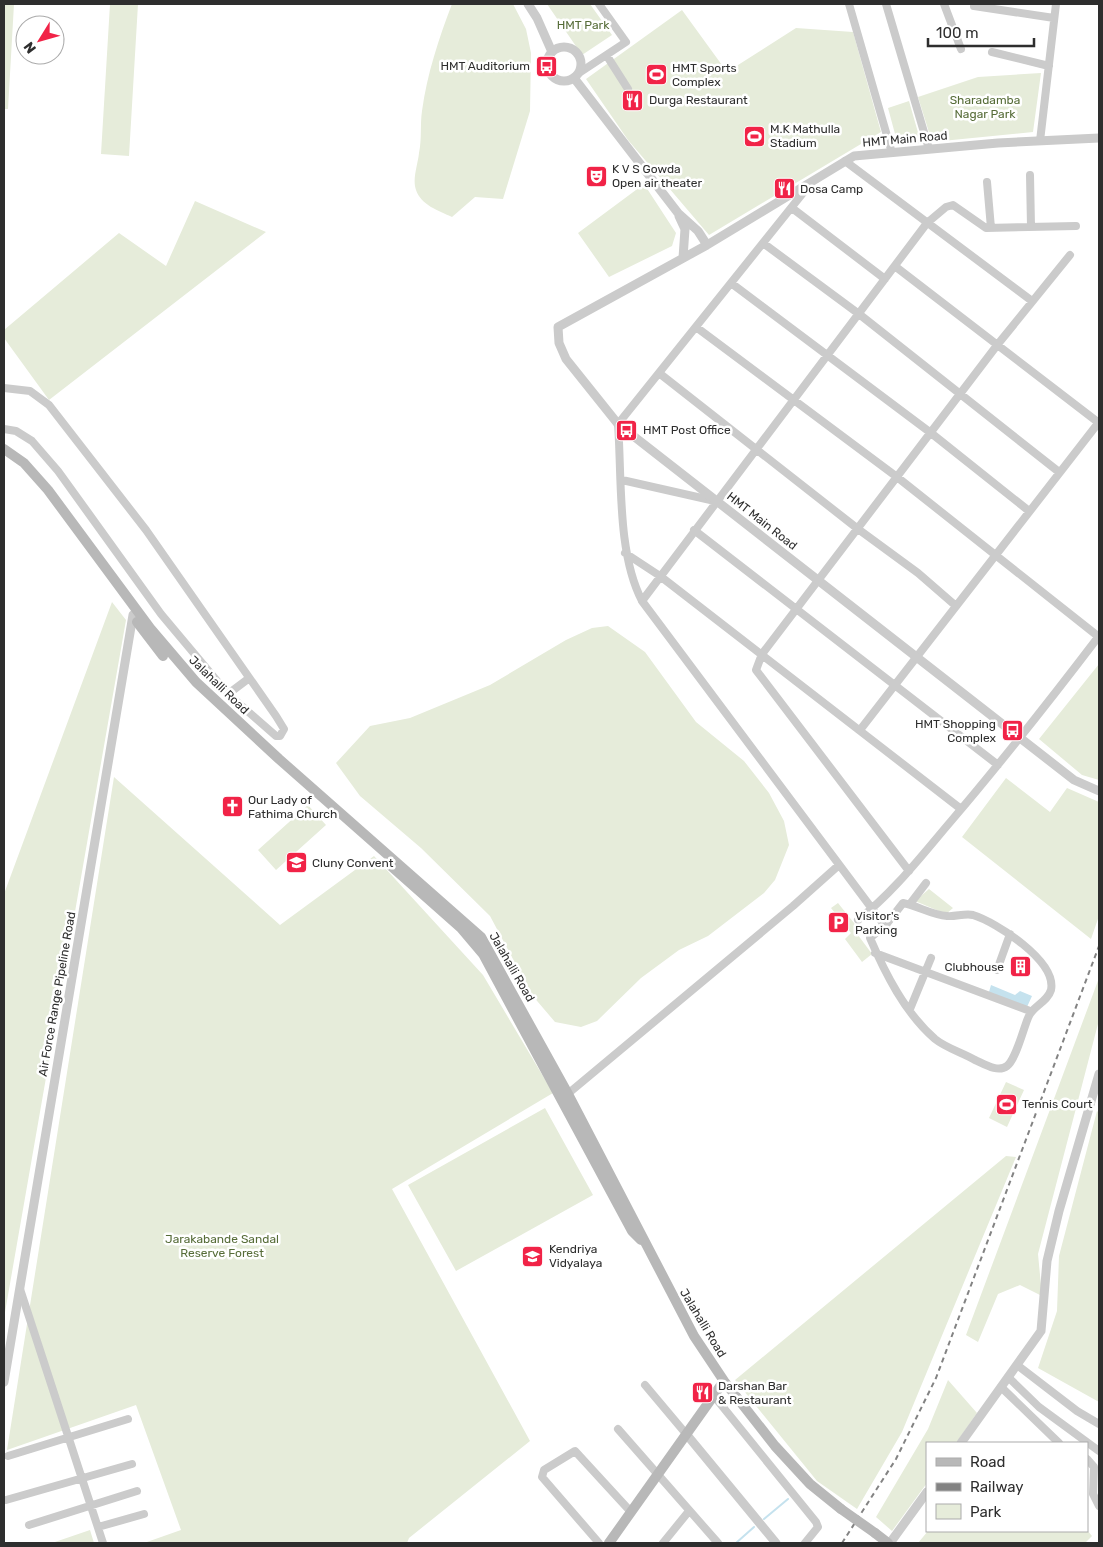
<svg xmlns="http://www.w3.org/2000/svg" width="1103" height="1547" font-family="Rubik,sans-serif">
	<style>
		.green { fill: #e6ecda }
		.water { fill: #c5e2ee }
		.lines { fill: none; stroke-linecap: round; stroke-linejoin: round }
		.stream { stroke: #c5e2ee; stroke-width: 2 }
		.minor { stroke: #cbcbcb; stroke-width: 8 }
		.tertiary { stroke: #cbcbcb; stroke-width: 9 }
		.secondary { stroke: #b8b8b8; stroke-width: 10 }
		.rail { stroke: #838383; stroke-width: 2; stroke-dasharray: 5 4; stroke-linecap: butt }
		.secondary-bridge { stroke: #b8b8b8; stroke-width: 10 }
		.labels { text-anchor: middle; stroke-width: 5; stroke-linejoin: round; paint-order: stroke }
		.park-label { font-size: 12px; fill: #566c38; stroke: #fff }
		.poi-label { font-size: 12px; fill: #2e2e2e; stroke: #fff; text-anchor: start }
		.street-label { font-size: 12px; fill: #2e2e2e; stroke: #fff }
	</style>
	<rect width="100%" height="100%" fill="#fff"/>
	<path class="green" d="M4 4H14L8 109H4Z
		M110 4H138L129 156 101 154Z
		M452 4H513L526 29 531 53 530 111 503 199 475 197 452 217C439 211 421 205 416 190 412 179 418 164 419 153 422 139 420 124 422 111 427 74 439 38 452 4Z
		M547 4H590L612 35 582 55Z
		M682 10 727 72 796 28 853 32 881 132 709 235 628 140 586 79Z
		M1041 73 1033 132 932 142 918 97 978 77Z
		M909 101 921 143 898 145 888 108Z
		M644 184 676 233 672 246 609 277 578 233Z
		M195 201 266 232 49 400 4 338V330L119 233 166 266Z
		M112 602 126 620 4 1318V894Z
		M608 626 645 652 696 722 744 761 769 793 784 821 789 845 775 880 764 893 708 936 679 950 641 978 597 1021 581 1027 555 1022 532 995 490 916 421 848 360 796 336 763 370 726 410 718 490 685 566 640 592 628Z
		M1099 664V780L1082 775 1039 739Z
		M114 777 280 925 374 856 483 975 553 1093 392 1189 530 1441 409 1538 407 1543H144L181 1530 136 1405 7 1450Z
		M1006 778 1050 812 1067 788 1099 802V916L1091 939 962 837Z
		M308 805 326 825 276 870 258 850Z
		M929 889 953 908 946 914 915 901Z
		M838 903 858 928 855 931 872 954 862 962 845 939 851 933 831 908Z
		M1099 978V1020L1038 1254 1042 1296 1020 1285 998 1294 978 1342 966 1335Z
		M1006 1082 1024 1090 1007 1127 989 1118Z
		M545 1108 593 1195 456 1271 408 1185Z
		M1097 1111 1099 1113V1402L1038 1368 1057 1311 1059 1256Z
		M1006 1156 1016 1157 902 1432 857 1509 817 1481 735 1380Z
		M948 1380 977 1413 956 1443H927V1483L892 1531 876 1517 928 1429Z
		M90 1530 94 1543H52Z
		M1087 1530 1092 1536 1085 1543H918L928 1531Z"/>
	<path class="water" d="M991 985 1015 995 1020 991 1032 996 1027 1007 989 992Z"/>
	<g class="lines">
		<path class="stream" d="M764 1519 788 1499
			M736 1543 754 1527"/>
		<path class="minor" d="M849 4 892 153
			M886 4 929 149
			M944 4 961 49
			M974 6 1054 18
			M992 52 1049 66
			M607 56 628 89
			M579 73 626 42 599 4
			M1040 141 1056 4
			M845 161 1032 301
			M1030 175 1031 227
			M987 182 991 228
			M811 183 618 424C622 478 617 553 642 601L885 926 870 938C885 973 905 1013 935 1039 946 1048 963 1053 975 1060 984 1064 998 1073 1007 1066 1016 1059 1023 1030 1028 1018 1032 1006 1047 1003 1051 990 1057 961 996 922 973 915 965 913 955 917 947 916 932 915 918 906 903 903L885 926
			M792 208 885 279
			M763 243 859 314 1059 472
			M896 267 1099 423
			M731 283 931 433 1029 511
			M696 327 897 477 1099 637
			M659 373 858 529 918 573 956 606
			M4 388 30 391 49 405 146 530 276 716 284 729 280 736H276L228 694 161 614 58 471 32 441 16 431 4 429
			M622 480 715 501
			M694 530 998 765
			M625 553 660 576 961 809
			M642 601 927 223 946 207 953 205 986 228 1076 226
			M228 694 248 679
			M860 730 1099 422
			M909 871 756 670 762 654 998 344 1070 255
			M910 904 926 883
			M858 920C894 892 922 855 952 820 1003 760 1051 699 1099 636
			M875 953 1030 1011
			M997 970 1010 934
			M910 1009 931 958
			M564 1097 793 906 839 865
			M20 1289 103 1543
			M1017 1365 1077 1411 1099 1424
			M1008 1377 1039 1407 1099 1451
			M645 1385 687 1435
			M1001 1387 1059 1443
			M714 1396 816 1522 818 1527 805 1543
			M618 1429 718 1543
			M8 1456 128 1419
			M1087 1459 1094 1467 1093 1494 1099 1506
			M6 1500 132 1464
			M29 1525 137 1491
			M98 1527 144 1514
			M599 1543 542 1477 544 1470 575 1451 631 1512
			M663 1543 689 1511"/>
		<path class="tertiary" d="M528 4 537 18 552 52
			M547 64a17 17 0 1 1 34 0a17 17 0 1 1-34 0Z
			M574 78 678 213 698 231 707 245
			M1099 138 998 143 854 156 707 245 558 327 559 343 566 359 618 424 1074 780 1099 791
			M679 216 685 229 683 258
			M4 1382 133 615 137 611
			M687 1435 776 1543
			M961 1443 1041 1331 1047 1261 1059 1211 1099 1074
			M890 1543 927 1492"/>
		<path class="secondary" d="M4 449 24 463 48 490 150 628 196 682 279 759 481 937 568 1094 694 1336 724 1381 775 1446 810 1484 841 1509
			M137 622 163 656
			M391 866 461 928 483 954 632 1231 641 1240
			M875 1533 888 1543
			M609 1543 724 1381"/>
		<path class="rail" d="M842 1543 896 1459 936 1378 1099 946"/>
		<path class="secondary-bridge" d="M841 1509 875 1533"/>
	</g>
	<defs>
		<symbol id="bus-square" viewBox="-11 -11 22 22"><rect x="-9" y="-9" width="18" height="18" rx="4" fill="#f12347" stroke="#fff"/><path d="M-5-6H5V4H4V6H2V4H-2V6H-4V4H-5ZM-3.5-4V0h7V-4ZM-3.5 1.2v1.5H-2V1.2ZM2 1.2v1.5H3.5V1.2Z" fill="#fff"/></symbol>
		<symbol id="stadium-square" viewBox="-11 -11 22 22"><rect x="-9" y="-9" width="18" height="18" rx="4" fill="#f12347" stroke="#fff"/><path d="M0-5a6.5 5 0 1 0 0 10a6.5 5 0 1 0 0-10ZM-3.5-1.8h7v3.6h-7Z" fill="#fff"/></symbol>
		<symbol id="restaurant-square" viewBox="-11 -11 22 22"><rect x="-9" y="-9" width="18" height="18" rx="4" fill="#f12347" stroke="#fff"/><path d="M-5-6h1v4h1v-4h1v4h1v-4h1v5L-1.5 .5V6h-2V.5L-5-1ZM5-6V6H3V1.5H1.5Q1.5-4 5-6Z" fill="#fff"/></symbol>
		<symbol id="theatre-square" viewBox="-11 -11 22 22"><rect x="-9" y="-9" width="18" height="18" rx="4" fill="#f12347" stroke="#fff"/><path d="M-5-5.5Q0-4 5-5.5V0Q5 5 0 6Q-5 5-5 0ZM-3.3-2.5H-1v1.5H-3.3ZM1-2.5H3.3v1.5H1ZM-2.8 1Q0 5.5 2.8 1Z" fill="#fff"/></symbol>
		<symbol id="church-square" viewBox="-11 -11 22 22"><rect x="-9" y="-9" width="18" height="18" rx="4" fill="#f12347" stroke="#fff"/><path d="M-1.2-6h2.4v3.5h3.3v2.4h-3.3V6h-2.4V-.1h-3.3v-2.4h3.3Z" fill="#fff"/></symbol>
		<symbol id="school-square" viewBox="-11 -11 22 22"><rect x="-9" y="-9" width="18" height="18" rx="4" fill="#f12347" stroke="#fff"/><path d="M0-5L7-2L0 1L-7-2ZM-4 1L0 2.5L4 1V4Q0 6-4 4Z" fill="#fff"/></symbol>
		<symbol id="parking-square" viewBox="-11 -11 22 22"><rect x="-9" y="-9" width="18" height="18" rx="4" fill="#f12347" stroke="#fff"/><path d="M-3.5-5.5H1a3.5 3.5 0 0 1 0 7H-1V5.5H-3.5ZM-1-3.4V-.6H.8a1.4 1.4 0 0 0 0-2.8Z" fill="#fff"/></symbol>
		<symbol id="building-square" viewBox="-11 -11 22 22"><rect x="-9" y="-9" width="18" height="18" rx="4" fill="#f12347" stroke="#fff"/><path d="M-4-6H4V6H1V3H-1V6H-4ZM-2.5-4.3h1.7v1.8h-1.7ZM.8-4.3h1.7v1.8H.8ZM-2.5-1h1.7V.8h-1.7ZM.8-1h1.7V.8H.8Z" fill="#fff"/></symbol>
	</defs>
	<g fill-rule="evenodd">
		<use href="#bus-square" x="534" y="54" width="25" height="25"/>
		<use href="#stadium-square" x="644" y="62" width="25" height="25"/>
		<use href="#restaurant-square" x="620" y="88" width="25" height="25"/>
		<use href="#stadium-square" x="742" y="124" width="25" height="25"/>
		<use href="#theatre-square" x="584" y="164" width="25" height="25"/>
		<use href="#restaurant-square" x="772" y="176" width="25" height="25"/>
		<use href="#bus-square" x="614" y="418" width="25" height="25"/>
		<use href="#bus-square" x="1000" y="718" width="25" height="25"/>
		<use href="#church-square" x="220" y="794" width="25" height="25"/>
		<use href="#school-square" x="284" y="850" width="25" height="25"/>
		<use href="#parking-square" x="826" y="910" width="25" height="25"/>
		<use href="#building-square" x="1008" y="954" width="25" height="25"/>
		<use href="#stadium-square" x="994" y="1092" width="25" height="25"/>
		<use href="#school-square" x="520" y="1244" width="25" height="25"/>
		<use href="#restaurant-square" x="690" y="1380" width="25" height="25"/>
	</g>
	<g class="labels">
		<g class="park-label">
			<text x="583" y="29">HMT Park</text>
			<text x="985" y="104">Sharadamba<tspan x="985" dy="14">Nagar Park</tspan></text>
			<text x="222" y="1243">Jarakabande Sandal<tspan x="222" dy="14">Reserve Forest</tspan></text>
		</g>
		<g class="poi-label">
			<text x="530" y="70" text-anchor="end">HMT Auditorium</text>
			<text x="672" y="72">HMT Sports<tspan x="672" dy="14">Complex</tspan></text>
			<text x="649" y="104">Durga Restaurant</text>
			<text x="770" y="133">M.K Mathulla<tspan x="770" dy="14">Stadium</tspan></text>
			<text x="612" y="173">K V S Gowda<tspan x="612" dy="14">Open air theater</tspan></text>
			<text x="800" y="193">Dosa Camp</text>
			<text x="643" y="434">HMT Post Office</text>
			<text x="996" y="728" text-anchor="end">HMT Shopping<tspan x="996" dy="14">Complex</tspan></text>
			<text x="248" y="804">Our Lady of<tspan x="248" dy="14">Fathima Church</tspan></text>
			<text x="312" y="867">Cluny Convent</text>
			<text x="855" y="920">Visitor's<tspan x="855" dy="14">Parking</tspan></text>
			<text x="1004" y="971" text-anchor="end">Clubhouse</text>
			<text x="1022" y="1108">Tennis Court</text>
			<text x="549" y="1253">Kendriya<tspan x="549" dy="14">Vidyalaya</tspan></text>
			<text x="718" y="1390">Darshan Bar<tspan x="718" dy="14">&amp; Restaurant</tspan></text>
		</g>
		<g class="street-label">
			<text transform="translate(905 139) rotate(-5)" y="4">HMT Main Road</text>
			<text transform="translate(762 521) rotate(38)" y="4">HMT Main Road</text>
			<text transform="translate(219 685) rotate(44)" y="4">Jalahalli Road</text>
			<text transform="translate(512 967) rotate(60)" y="4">Jalahalli Road</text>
			<text transform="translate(57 994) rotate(-80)" y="4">Air Force Range Pipeline Road</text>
			<text transform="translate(703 1323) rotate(59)" y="4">Jalahalli Road</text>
		</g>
	</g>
	<rect width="1103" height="1547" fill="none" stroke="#2e2e2e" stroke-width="10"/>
	<rect x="926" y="1442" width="162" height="90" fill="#ffffff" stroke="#ababab"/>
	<rect x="936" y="1458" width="25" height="8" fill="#b8b8b8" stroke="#ababab"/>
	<text x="970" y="1467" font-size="15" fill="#2e2e2e">Road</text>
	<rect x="936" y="1483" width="25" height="8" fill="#838383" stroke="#ababab"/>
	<text x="970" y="1492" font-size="15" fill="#2e2e2e">Railway</text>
	<rect x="936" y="1504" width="25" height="15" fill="#e6ecda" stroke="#ababab"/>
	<text x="970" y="1517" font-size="15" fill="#2e2e2e">Park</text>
	<g transform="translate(40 40) rotate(233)"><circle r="24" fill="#ffffff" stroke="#ababab"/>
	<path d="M0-4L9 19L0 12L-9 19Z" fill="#f12347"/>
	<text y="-8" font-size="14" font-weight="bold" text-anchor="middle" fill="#2e2e2e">N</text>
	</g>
	<path d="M928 38v8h106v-8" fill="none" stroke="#2e2e2e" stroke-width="2.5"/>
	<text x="936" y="38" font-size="15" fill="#2e2e2e" stroke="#ffffff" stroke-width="4" paint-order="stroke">100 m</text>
</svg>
